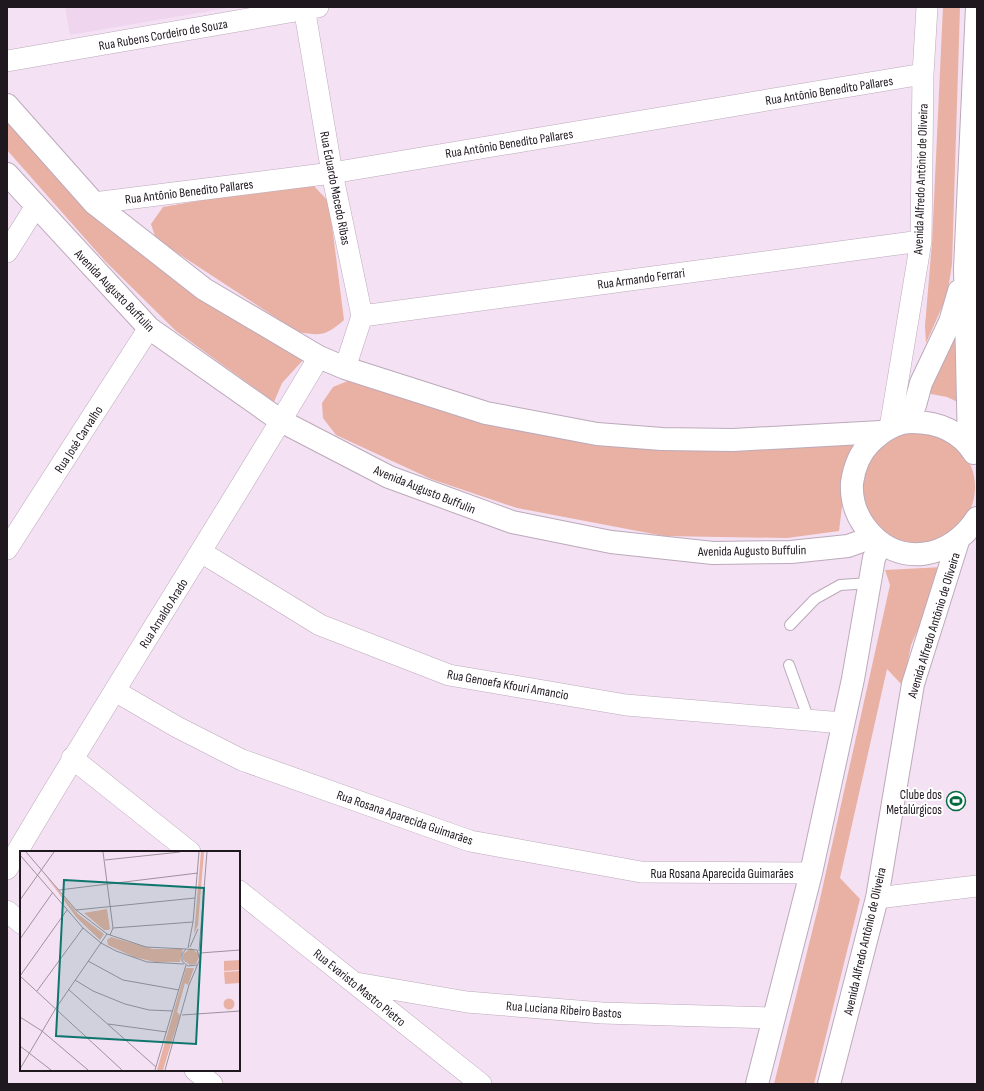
<svg xmlns="http://www.w3.org/2000/svg" width="984" height="1091" font-family="'Sofia Sans Condensed',sans-serif">
	<style>
		.built { fill: #efd6ee }
		.grass { fill: #e8b1a3 }
		.lines { fill: none; stroke-linecap: round; stroke-linejoin: round }
		.service-casing { stroke: #bcaabb; stroke-width: 12 }
		.minor-casing { stroke: #bcaabb; stroke-width: 22 }
		.tertiary-casing { stroke: #bcaabb; stroke-width: 24 }
		.secondary-casing { stroke: #bcaabb; stroke-width: 24 }
		.service { stroke: #fff; stroke-width: 10 }
		.minor { stroke: #fff; stroke-width: 21 }
		.tertiary { stroke: #fff; stroke-width: 22 }
		.secondary { stroke: #fff; stroke-width: 22 }
		.labels { text-anchor: middle; stroke-width: 4; stroke-linejoin: round; paint-order: stroke }
		.street-label { font-size: 13px; fill: #1f181f; stroke: #fff }
		.poi-label { font-size: 13px; fill: #1f181f; stroke: #fff; text-anchor: end }
		.inset-road { fill: none; stroke: #9f919e; stroke-width: 1 }
		.view { fill: #0f766e; fill-opacity: 0.15; stroke: #0f766e; stroke-width: 2 }
		.inset-edge { fill: none; stroke: #1f181f; stroke-width: 2 }
	</style>
	<rect width="100%" height="100%" fill="#f4e1f3"/>
	<path class="built" d="M65 7H233L70 35Z"/>
	<path class="grass" d="M943 7H960L952 264 947 296 926 343 925 326 932 243Z
		M7 119 83 203 113 232 198 296 304 359 282 383 274 402 176 331 105 261 7 150Z
		M294 184 313 185 329 202 344 320C325 336 322 336 298 332L156 239 151 224 163 207Z
		M960 320 962 404 947 397 926 393Z
		M350 380 439 410 528 433 645 447 855 439 845 482 839 531 787 538 664 536 517 508 431 479 336 435 323 418 322 403 333 387Z
		M861 487a57 57 0 1 1 114 0a57 57 0 1 1-114 0Z
		M943 567 941 578 911 645 903 686 887 669 840 878 860 899 814 1084H774L818 908 890 585 885 570Z"/>
	<g class="lines">
		<defs>
			<path id="service" d="M790 625 815 599 840 585 870 583
				M789 665 809 720"/>
			<path id="minor" d="M304 7 332 173 362 316 345 368
				M7 61 318 7
				M94 203 332 173 923 74
				M7 252 36 206
				M362 316 921 241
				M890 428 921 241 923 74 927 7
				M7 549 149 328
				M201 552 320 625 449 675 626 705 843 723
				M115 691 177 727 242 760 470 841 641 872 811 873
				M72 758 190 852
				M7 869C108 697 217 529 319 357
				M239 891 481 1084
				M877 898 977 886
				M7 911 21 923
				M356 983 467 1002 602 1013 774 1018
				M195 1070 212 1084"/>
			<path id="tertiary" d="M7 105 94 203 204 289 319 357 345 368 486 413 597 434 662 439 733 440 881 432
				M7 174 149 328 281 421 389 477 512 522 611 542 713 553 791 552 848 546 873 537"/>
			<path id="secondary" d="M907 422 915 405 921 383 950 322 959 291
				M969 446 965 269 977 7
				M974 453C960 431 938 422 912 422 895 422 882 431 870 443 859 454 854 468 852 483 851 500 856 515 866 528 898 569 951 559 977 518
				M757 1084 811 873 853 679 874 558 881 544
				M829 1084 877 898 913 684 958 541"/>
		</defs>
		<use href="#service" class="service-casing"/>
		<use href="#minor" class="minor-casing"/>
		<use href="#tertiary" class="tertiary-casing"/>
		<use href="#secondary" class="secondary-casing"/>
		<use href="#service" class="service"/>
		<use href="#minor" class="minor"/>
		<use href="#tertiary" class="tertiary"/>
		<use href="#secondary" class="secondary"/>
	</g>
	<defs>
		<symbol id="stadium-ring" viewBox="-11 -11 22 22"><circle r="9.5" fill="#fff" stroke="#046b41" stroke-width="1.5"/><path d="M0-5a6.5 5 0 1 0 0 10a6.5 5 0 1 0 0-10ZM-3.5-1.8h7v3.6h-7Z" fill="#046b41"/></symbol>
	</defs>
	<g fill-rule="evenodd">
		<use href="#stadium-ring" x="945" y="790" width="22" height="22"/>
	</g>
	<g class="labels">
		<g class="street-label">
			<text transform="translate(163 34) rotate(-10)" y="5">Rua Rubens Cordeiro de Souza</text>
			<text transform="translate(829 90) rotate(-9)" y="5">Rua Antônio Benedito Pallares</text>
			<text transform="translate(509 143) rotate(-9)" y="5">Rua Antônio Benedito Pallares</text>
			<text transform="translate(920 179) rotate(-88)" y="5">Avenida Alfredo Antônio de Oliveira</text>
			<text transform="translate(336 188) rotate(79)" y="5">Rua Eduardo Macedo Ribas</text>
			<text transform="translate(189 191) rotate(-7)" y="5">Rua Antônio Benedito Pallares</text>
			<text transform="translate(641 278) rotate(-8)" y="5">Rua Armando Ferrari</text>
			<text transform="translate(115 290) rotate(46)" y="5">Avenida Augusto Buffulin</text>
			<text transform="translate(78 439) rotate(-57)" y="5">Rua José Carvalho</text>
			<text transform="translate(425 489) rotate(22)" y="5">Avenida Augusto Buffulin</text>
			<text transform="translate(752 550) rotate(-1)" y="5">Avenida Augusto Buffulin</text>
			<text transform="translate(163 613) rotate(-58)" y="5">Rua Arnaldo Arado</text>
			<text transform="translate(933 625) rotate(-73)" y="5">Avenida Alfredo Antônio de Oliveira</text>
			<text transform="translate(508 684) rotate(10)" y="5">Rua Genoefa Kfouri Amancio</text>
			<text transform="translate(405 817) rotate(19)" y="5">Rua Rosana Aparecida Guimarães</text>
			<text x="722" y="878">Rua Rosana Aparecida Guimarães</text>
			<text transform="translate(864 941) rotate(-77)" y="5">Avenida Alfredo Antônio de Oliveira</text>
			<text transform="translate(360 987) rotate(39)" y="5">Rua Evaristo Mastro Pietro</text>
			<text transform="translate(564 1009) rotate(4)" y="5">Rua Luciana Ribeiro Bastos</text>
		</g>
		<g class="poi-label">
			<text x="942" y="799">Clube dos<tspan x="942" dy="15">Metalúrgicos</tspan></text>
		</g>
	</g>
	<g transform="translate(20 851)">
		<rect width="220" height="220" fill="#f4e1f3"/>
		<path d="M181 1H184L178 74 174 83ZM23 21 58 63 84 83 80 89 57 67ZM87 58 90 78 88 79H84L64 62ZM91 86 133 98H163L160 111H135L114 106 88 94 87 89ZM171 97 180 104 176 113 170 114 163 109V103ZM220 109V119L204 120V110ZM166 117H174L168 134 165 132 157 161 160 164 143 219H137ZM220 120V132L205 133 204 121ZM203.5 153a5.5 5.5 0 1 1 11 0a5.5 5.5 0 1 1-11 0Z" fill="#e8b1a3"/>
		<path class="inset-road" d="M6 1 56 59 87 83 126 96 166 98M83 1 93 77 90 84M0 4 63 77 81 92 96 100 127 111 164 113M85 9 160 1M39 39 178 22M0 49 34 1M56 59 175 47M93 77 173 71M0 88 33 41M170 96 178 78M168 97 173 71 179 1M179 100 187 1M180 102 220 99M68 110 103 129 159 139M0 125 102 219M0 125 47 59M55 129 73 140 105 153 129 159 153 160M48 138 136 216M17 140 63 77M162 164 220 160M0 166 22 180 68 219M88 173 147 181M0 195 31 219M0 218 36 157 87 83M135 219 166 114M145 219 169 134 180 108 177 99 166 98 162 103V110L168 115 177 114"/>
		<path class="view" d="M44 29 184 37 176 193 36 185Z"/>
		<rect width="220" height="220" class="inset-edge"/>
	</g>
	<rect width="984" height="1091" fill="none" stroke="#1f181f" stroke-width="16"/>
</svg>
